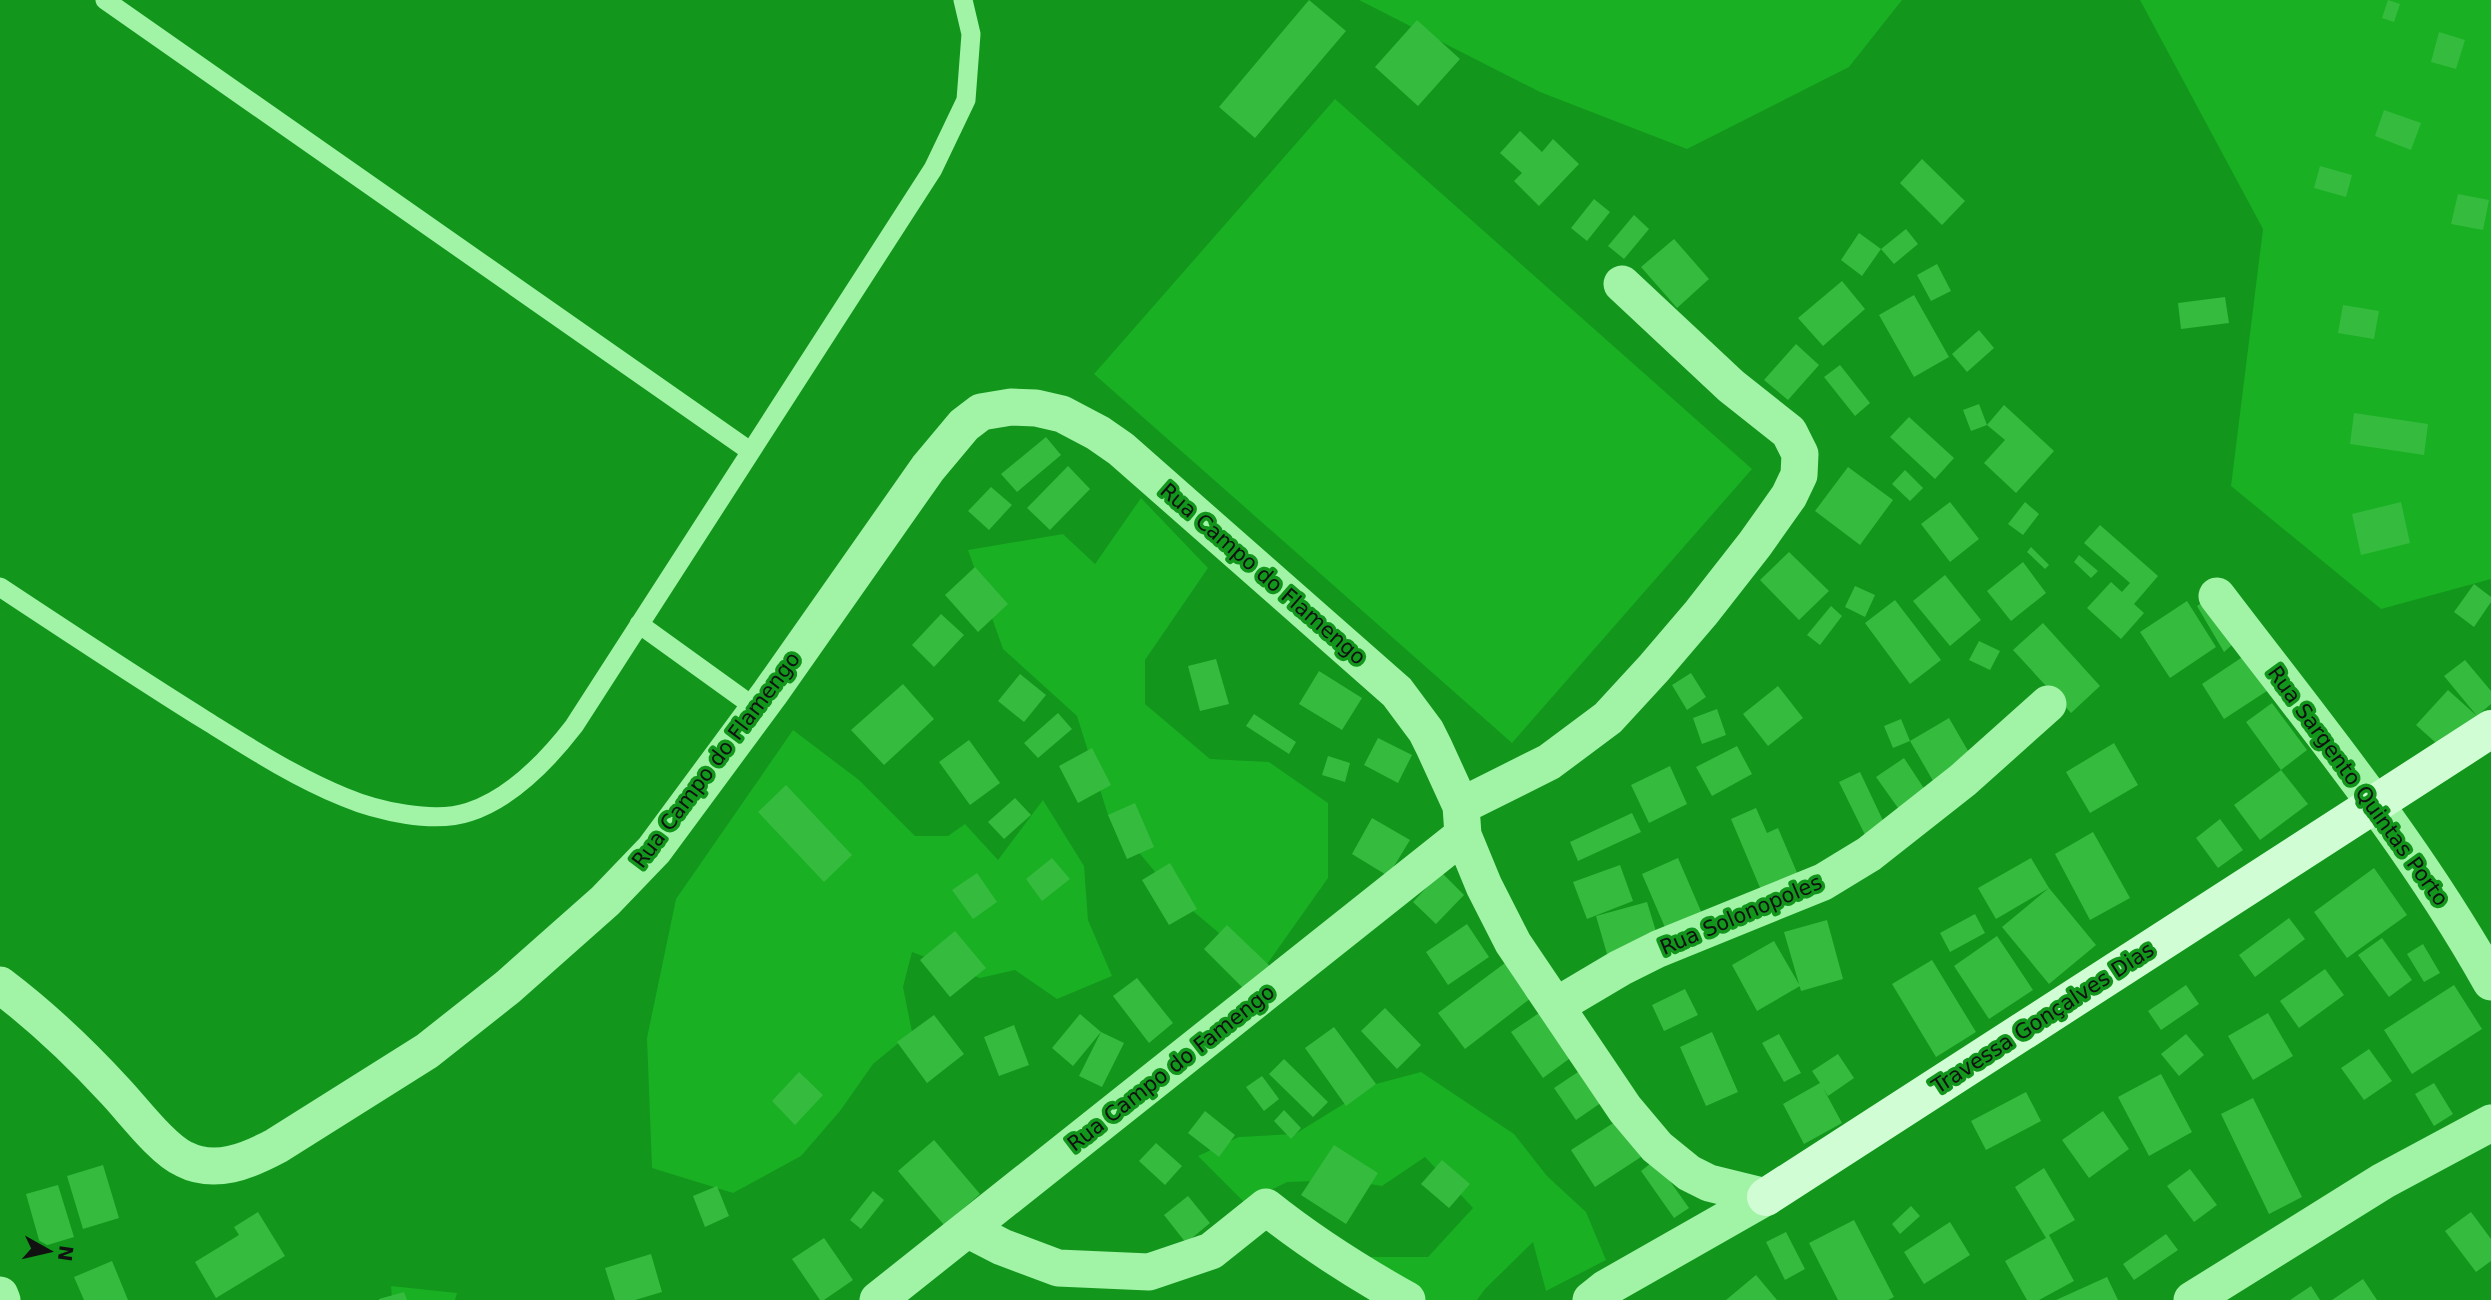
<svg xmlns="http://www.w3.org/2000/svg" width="2491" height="1300" font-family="'DejaVu Sans',sans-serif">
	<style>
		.green { fill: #19b023 }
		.building { fill: #35bc3e }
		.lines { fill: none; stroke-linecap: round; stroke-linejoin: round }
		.lane { stroke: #a1f3a6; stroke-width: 19 }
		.street { stroke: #a1f3a6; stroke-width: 37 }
		.secondary { stroke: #d1fdd4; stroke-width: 38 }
		.labels { text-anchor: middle; stroke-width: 7; stroke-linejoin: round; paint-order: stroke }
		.street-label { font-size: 21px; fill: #111; stroke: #12961c }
	</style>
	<rect width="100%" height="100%" fill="#12961c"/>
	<path class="green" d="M1359 0H1902L1849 67 1687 149 1540 92Z
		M2140 0H2491V579L2381 609 2231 486 2263 229Z
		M1335 99 1752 469 1512 743 1094 374Z
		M1141 498 1208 568 1145 660V704L1210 759 1269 762 1328 803V878L1263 970 1175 896 1108 815 1077 716 1003 649 968 550 1063 534 1095 564Z
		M793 730 859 780 915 836H948L965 824 998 860 1043 800 1084 866 1088 920 1112 976 1057 999 1015 970 980 978 912 952 903 987 912 1032 873 1064 840 1111 801 1156 733 1193 652 1168 647 1038 676 899Z
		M1421 1072 1514 1134 1547 1176 1586 1212 1606 1260 1546 1291 1533 1242 1485 1289 1477 1300H1382L1364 1257H1428L1473 1208 1425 1157 1382 1186 1345 1180 1287 1182 1245 1203 1198 1156 1239 1137 1295 1134 1376 1084Z
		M391 1286 457 1293 455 1300H392Z"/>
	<path class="building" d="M1309 0 1346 31 1255 138 1219 107Z
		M2388 0 2400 4 2394 22 2382 18Z
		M1417 20 1460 59 1418 106 1375 67Z
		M2439 32 2465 40 2456 69 2431 62Z
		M2384 110 2421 123 2411 150 2375 136Z
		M1520 131 1542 152 1553 139 1579 164 1539 206 1514 181 1522 173 1500 153Z
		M1922 159 1965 201 1942 225 1900 183Z
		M2320 166 2352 175 2346 197 2314 188Z
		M2458 194 2489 200 2483 230 2451 224Z
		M1594 199 1610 212 1587 241 1571 228Z
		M1634 215 1649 229 1624 259 1608 246Z
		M1906 229 1918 244 1894 264 1881 249Z
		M1859 233 1881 249 1862 276 1841 260Z
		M1674 239 1709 279 1677 308 1641 267Z
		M1937 264 1951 291 1931 301 1917 275Z
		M1842 281 1865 309 1823 346 1798 318Z
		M1914 295 1949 357 1914 377 1879 315Z
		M2225 297 2229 323 2181 329 2178 303Z
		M2343 305 2379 311 2374 339 2338 333Z
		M1979 330 1994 348 1967 372 1952 354Z
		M1796 344 1819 365 1788 400 1764 380Z
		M1840 365 1870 403 1855 416 1824 377Z
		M1979 404 1987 425 2004 405 2054 451 2016 493 1984 463 2005 440 1987 425 1971 431 1963 410Z
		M2354 413 2428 424 2424 455 2350 444Z
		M1909 417 1954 458 1935 479 1890 437Z
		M1046 437 1061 455 1017 492 1001 474Z
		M1068 466 1090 489 1050 530 1027 508Z
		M1848 467 1893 500 1860 545 1815 511Z
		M1905 470 1923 488 1910 501 1892 484Z
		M991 487 1012 505 989 530 968 511Z
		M1950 502 1979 539 1950 562 1921 524Z
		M2025 502 2039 514 2023 535 2008 524Z
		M2401 502 2410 543 2361 555 2352 514Z
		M2100 525 2158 576 2134 604 2144 613 2121 639 2087 608 2111 582 2122 592 2130 583 2084 543Z
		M2031 547 2049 565 2045 569 2027 552Z
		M1789 552 1829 591 1799 620 1760 580Z
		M2079 555 2098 571 2091 578 2074 562Z
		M2023 562 2046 593 2011 621 1987 591Z
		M975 567 1008 604 978 632 945 595Z
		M1945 575 1981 620 1950 646 1913 601Z
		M2474 584 2491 597V602L2474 627 2454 612Z
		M1855 586 1875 595 1865 617 1845 607Z
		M2210 597 2240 638 2224 652 2197 606Z
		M1895 600 1941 660 1910 684 1865 623Z
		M2187 601 2216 647 2170 678 2140 632Z
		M1831 606 1842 616 1820 645 1807 635Z
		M941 614 964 635 934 667 912 645Z
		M2043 623 2100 686 2071 713 2013 650Z
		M1979 641 2000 651 1990 670 1969 660Z
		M2247 654 2270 689 2224 719 2202 684Z
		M1216 659 1229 704 1200 711 1188 666Z
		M2465 660 2491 691V704L2477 716 2444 676Z
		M1319 671 1362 698 1342 730 1299 704Z
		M1691 673 1706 697 1687 710 1672 685Z
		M1020 674 1046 695 1024 722 998 701Z
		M903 684 934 719 884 765 851 730Z
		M1778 686 1803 718 1768 746 1743 714Z
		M2448 690 2477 716 2445 751 2416 725Z
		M2272 703 2307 750 2281 770 2246 722Z
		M1717 709 1726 735 1702 744 1693 718Z
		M1058 713 1072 729 1038 758 1024 743Z
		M1254 714 1296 742 1289 754 1246 726Z
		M1949 718 1975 763 1936 786 1910 741 1893 748 1884 726 1901 719 1910 741Z
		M1378 738 1412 755 1398 783 1364 765Z
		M969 740 1000 783 970 805 939 762Z
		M2114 743 2138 785 2090 813 2066 772Z
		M1737 746 1752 774 1712 796 1696 767Z
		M1092 748 1111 785 1078 803 1059 766Z
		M1328 756 1350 763 1345 782 1322 775Z
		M1904 758 1929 796 1903 815 1876 777Z
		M1670 766 1687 804 1649 823 1631 785Z
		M2281 770 2308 804 2260 840 2234 805Z
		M1860 772 1887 829 1867 839 1839 782Z
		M786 785 852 855 824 882 758 812Z
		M1015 798 1031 815 1004 839 988 822Z
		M1135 803 1154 847 1127 859 1108 815Z
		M1756 808 1767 833 1778 828 1798 875 1761 890 1731 819Z
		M1632 813 1641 832 1578 861 1570 842Z
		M1372 818 1410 840 1388 876 1352 854Z
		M2220 819 2243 850 2218 868 2196 838Z
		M2093 832 2130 898 2090 920 2055 854Z
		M1052 858 1070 879 1042 901 1026 879Z
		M1678 858 1703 916 1667 932 1642 874Z
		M2031 858 2049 888 2096 945 2049 984 2002 927 2049 888 1996 919 1978 888Z
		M1170 863 1197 909 1169 925 1142 880Z
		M1620 865 1633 901 1587 919 1573 882Z
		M2374 868 2407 915 2347 958 2314 912Z
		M1441 872 1464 895 1436 924 1413 902Z
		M977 873 997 902 973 919 952 890Z
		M1647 902 1658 938 1607 954 1596 916Z
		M1975 914 1985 933 1950 952 1940 933Z
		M2289 918 2305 939 2255 977 2239 955Z
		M1827 920 1843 979 1801 991 1784 932Z
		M1467 924 1489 957 1448 985 1426 952Z
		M1227 925 1274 970 1250 995 1204 949Z
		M955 931 986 968 950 997 920 960Z
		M1997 936 2033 990 1989 1019 1954 966Z
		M2382 938 2412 980 2389 997 2358 955Z
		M1774 941 1800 986 1757 1011 1732 965Z
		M2423 944 2440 973 2424 982 2407 954Z
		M1932 960 1976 1032 1936 1057 1892 984Z
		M1505 963 1531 998 1465 1049 1438 1013Z
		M2325 969 2344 995 2299 1028 2280 1001Z
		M1137 978 1173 1023 1149 1043 1113 996Z
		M2186 985 2199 1004 2161 1030 2148 1011Z
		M2454 985 2482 1029 2412 1074 2384 1030Z
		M1685 989 1698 1015 1664 1031 1652 1005Z
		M1385 1008 1421 1045 1397 1069 1361 1031Z
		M1542 1011 1573 1056 1543 1078 1511 1032Z
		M2268 1013 2293 1056 2253 1080 2228 1036Z
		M1080 1014 1101 1032 1124 1043 1102 1087 1079 1076 1101 1032 1073 1066 1052 1048Z
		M934 1015 964 1054 927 1083 897 1042Z
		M1014 1025 1029 1065 999 1076 984 1037Z
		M1334 1027 1376 1084 1346 1106 1305 1048Z
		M1712 1032 1738 1092 1706 1106 1680 1047Z
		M1779 1034 1801 1073 1784 1082 1762 1043Z
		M2186 1034 2204 1055 2179 1076 2161 1054Z
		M2369 1049 2392 1081 2364 1100 2341 1068Z
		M1838 1054 1854 1078 1828 1096 1823 1088 1842 1123 1804 1144 1783 1104 1820 1083 1812 1071Z
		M1284 1059 1328 1102 1313 1117 1269 1074Z
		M1587 1066 1608 1098 1576 1120 1554 1088Z
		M799 1072 823 1095 795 1125 772 1101Z
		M2161 1074 2192 1132 2149 1156 2118 1097Z
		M1262 1076 1279 1099 1264 1111 1246 1087Z
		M2434 1083 2453 1114 2434 1126 2415 1094Z
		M2026 1092 2041 1121 1986 1150 1971 1121Z
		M2253 1098 2302 1197 2269 1214 2221 1114Z
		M1284 1110 1301 1128 1291 1139 1274 1121Z
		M1205 1111 1235 1135 1219 1157 1188 1133Z
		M2103 1111 2129 1149 2089 1178 2062 1140Z
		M1618 1120 1641 1157 1595 1187 1571 1150Z
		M934 1140 980 1194 944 1225 898 1171Z
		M1156 1143 1182 1166 1165 1185 1139 1161Z
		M1334 1145 1378 1173 1346 1224 1301 1195Z
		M1442 1160 1470 1184 1449 1208 1421 1184Z
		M1655 1160 1689 1208 1674 1218 1641 1171Z
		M103 1165 119 1218 83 1229 67 1176Z
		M2044 1168 2075 1220 2049 1235 2074 1281 2039 1300H2027L2005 1261 2046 1238 2015 1187Z
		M2190 1169 2217 1205 2194 1222 2167 1186Z
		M58 1185 74 1237 41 1247 26 1194Z
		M717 1186 729 1216 705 1227 693 1196Z
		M873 1191 884 1200 861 1229 850 1220Z
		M1188 1196 1210 1223 1186 1243 1164 1215Z
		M1911 1206 1920 1216 1900 1234 1892 1224Z
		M258 1212 285 1256 216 1298 195 1262 239 1235 234 1227Z
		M2471 1212 2491 1239V1261L2476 1272 2445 1231Z
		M1854 1220 1894 1297 1888 1300H1838L1809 1243Z
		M1950 1222 1970 1255 1924 1284 1904 1252Z
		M1786 1232 1805 1269 1785 1280 1766 1242Z
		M2166 1234 2178 1250 2134 1280 2123 1264Z
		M824 1238 853 1280 824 1300H820L792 1259Z
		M651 1254 662 1292 635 1300H615L605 1268Z
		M112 1261 128 1300H84L74 1277Z
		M1756 1275 1777 1300H1726Z
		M2107 1277 2118 1300H2056Z
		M2363 1279 2377 1300H2332Z
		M2311 1286 2320 1300H2290Z
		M404 1292 407 1300H379V1299Z"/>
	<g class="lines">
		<path class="lane" d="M105 0 750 451
			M0 587C68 632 136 677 205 720 250 748 295 777 344 797 377 811 434 824 469 812 512 798 547 761 574 726L933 169 966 100 971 34 963 0
			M639 624 757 709"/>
		<path class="street" d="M2217 596C2312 721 2414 844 2491 982
			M1461 806 1549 762 1608 718 1654 668 1701 613 1755 544 1789 496 1799 475 1800 454 1789 432 1731 386 1622 284
			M0 985C41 1016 80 1053 115 1091 133 1110 162 1149 184 1159 215 1175 248 1161 276 1146L427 1051 508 987 605 901 654 850 770 693 928 468 964 425 981 412 1011 407 1036 408 1062 414 1098 433 1121 449 1397 692 1426 731 1434 747 1461 806 1463 835 1484 886 1513 943 1625 1109 1657 1147 1689 1173 1709 1183 1766 1197
			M1556 1006 1620 968 1658 949 1823 882 1869 854 1963 780 2048 704
			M967 1229 1002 1247 1058 1268 1149 1272 1211 1251 1266 1207C1311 1243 1357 1272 1407 1300
			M0 1295 2 1300
			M878 1300 1463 835
			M1591 1300 1606 1288 1766 1197
			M2192 1300 2383 1181 2491 1123"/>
		<path class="secondary" d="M1766 1197 2491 729"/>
	</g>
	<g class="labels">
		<g class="street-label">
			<text transform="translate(1263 574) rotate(41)" y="7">Rua Campo do Flamengo</text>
			<text transform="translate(716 760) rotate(-53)" y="7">Rua Campo do Flamengo</text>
			<text transform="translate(2358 786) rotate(54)" y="7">Rua Sargento Quintas Porto</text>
			<text transform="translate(1741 915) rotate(-23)" y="7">Rua Solonopoles</text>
			<text transform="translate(2043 1018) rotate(-33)" y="7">Travessa Gonçalves Dias</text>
			<text transform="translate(1171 1068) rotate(-38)" y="7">Rua Campo do Famengo</text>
		</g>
	</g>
	<g transform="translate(49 1251) rotate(98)" stroke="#12961c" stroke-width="5" paint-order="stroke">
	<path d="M0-5L12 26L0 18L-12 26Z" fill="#111111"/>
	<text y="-10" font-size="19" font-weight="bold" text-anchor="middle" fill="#111111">N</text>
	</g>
</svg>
